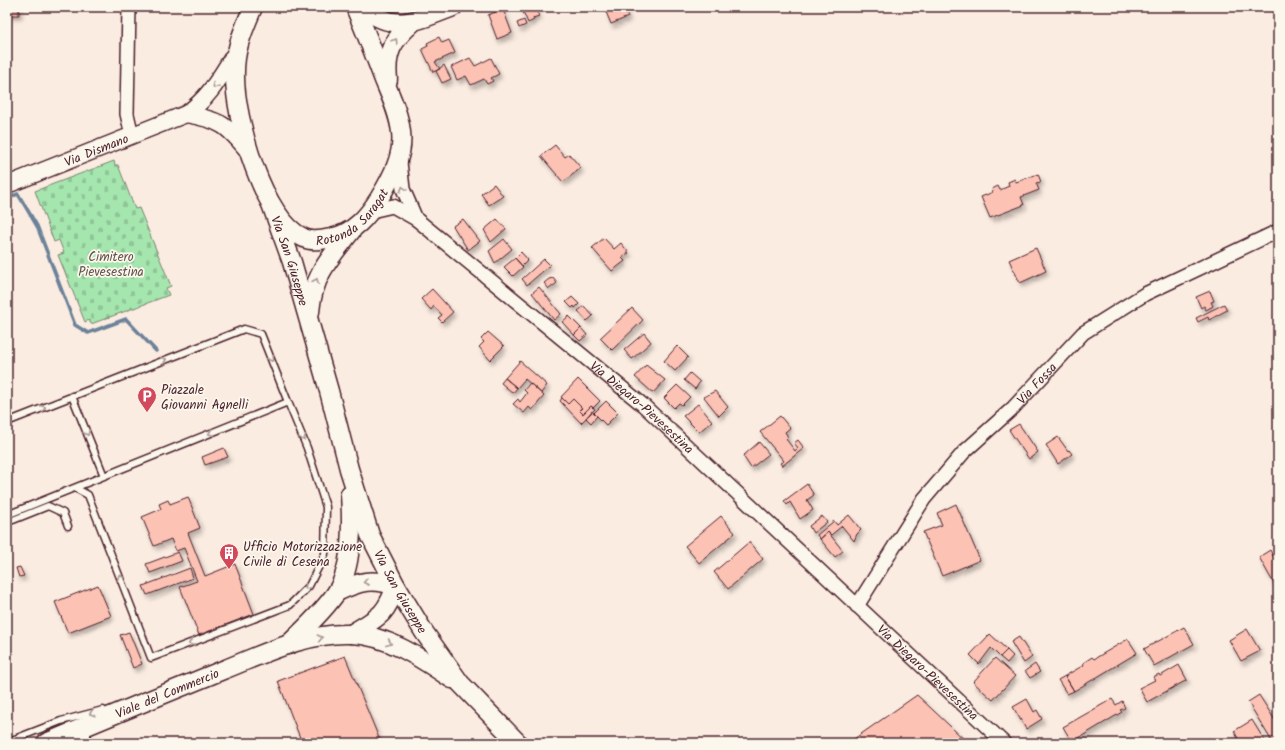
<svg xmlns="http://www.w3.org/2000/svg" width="1285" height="750" font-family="Kalam,sans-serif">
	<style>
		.cemetery { fill: url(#cemetery-stones); stroke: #78826d }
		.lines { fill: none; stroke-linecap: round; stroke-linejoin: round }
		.stream { stroke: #6c8299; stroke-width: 3.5 }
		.building { fill: #fcc2b4; stroke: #4a1f2b; filter: url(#shadow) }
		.service-casing { stroke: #4a1f2b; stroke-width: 9 }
		.minor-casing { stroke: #4a1f2b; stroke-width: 16 }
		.tertiary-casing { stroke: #4a1f2b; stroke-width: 19 }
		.secondary-casing { stroke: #4a1f2b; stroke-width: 21 }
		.service { stroke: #fbf7ec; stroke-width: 6 }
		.minor { stroke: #fbf7ec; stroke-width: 13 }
		.tertiary { stroke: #fbf7ec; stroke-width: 16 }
		.secondary { stroke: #fbf7ec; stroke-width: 18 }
		.oneway { stroke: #ab9695 }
		.labels { text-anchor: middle; stroke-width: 3.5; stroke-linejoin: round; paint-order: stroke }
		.street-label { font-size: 13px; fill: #4a1f2b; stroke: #fbf7ec }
		.park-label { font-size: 13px; fill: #61514c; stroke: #fbf7ec }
		.poi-label { font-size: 13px; fill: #4a1f2b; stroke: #fbf7ec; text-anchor: start }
	</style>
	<defs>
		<pattern id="cemetery-stones" width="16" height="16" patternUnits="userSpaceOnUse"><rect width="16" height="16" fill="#a5e6af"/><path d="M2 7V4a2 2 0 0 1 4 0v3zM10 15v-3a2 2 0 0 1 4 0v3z" fill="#90c597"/></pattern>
		<filter id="shadow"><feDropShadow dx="2.5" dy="4" stdDeviation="2" flood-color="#0004"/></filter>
	</defs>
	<rect width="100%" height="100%" fill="#fbece1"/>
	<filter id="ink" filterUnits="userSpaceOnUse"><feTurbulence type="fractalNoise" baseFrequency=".025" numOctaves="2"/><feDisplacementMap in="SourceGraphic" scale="8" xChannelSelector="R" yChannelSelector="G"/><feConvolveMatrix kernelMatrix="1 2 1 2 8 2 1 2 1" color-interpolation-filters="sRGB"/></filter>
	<g filter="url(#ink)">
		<path class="cemetery" d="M114 161 115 165H118L135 209 139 208 171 286 166 288 169 295 91 324 89 320 85 322 58 255 64 253 59 240 54 242 35 191Z"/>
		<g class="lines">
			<path class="stream" d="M7 198 18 194 37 226 75 325 88 333 126 319 156 351"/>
		</g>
		<path class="building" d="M7 7H19V15H7Z
			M521 7H535L539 16 533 18 534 20 528 23Z
			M619 7H624L628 17 611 24 606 12Z
			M503 9 512 33 497 39 488 15Z
			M524 20 526 25 519 28 517 23Z
			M439 37 442 43 449 40 455 53 435 62 440 69 433 72 422 49 428 46 427 43Z
			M470 58 475 66 491 58 499 74 491 78 493 81 487 84 484 79 471 85 466 76 457 80 451 67Z
			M444 65 451 79 442 83 436 71Z
			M555 145 565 157 569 154 581 168 563 182 541 156Z
			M1038 174 1041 182 1036 183 1039 190 1021 197 1024 205 990 218 981 197 993 192 992 189 998 186 1000 190 1009 186 1008 182 1015 179 1016 182Z
			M494 184 503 196 489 205 481 194Z
			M463 219 480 241 468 250 453 226Z
			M497 219 506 229 491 242 484 230Z
			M604 238 614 249 621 243 629 253 622 258 625 261 612 271 592 248Z
			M504 239 512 249 495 263 489 251Z
			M1036 248 1046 271 1020 283 1009 260Z
			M521 252 528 260 522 266 515 258Z
			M515 258 523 267 513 276 504 267Z
			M544 259 550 265 527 285 522 279Z
			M553 278 557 283 549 289 544 283 549 279Z
			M539 287 561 314 554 320 532 293Z
			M432 289 453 312 442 322 438 318 442 315 434 306 431 310 421 299Z
			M1210 291 1214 301 1211 302 1213 306 1206 310 1204 306 1201 308 1196 297Z
			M572 297 579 304 575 308 574 306 572 308 566 302Z
			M1224 304 1227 310 1209 320 1208 317 1198 322 1196 318Z
			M584 306 593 316 587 321 578 311Z
			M632 308 643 320 612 350 600 338Z
			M569 316 581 328 574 335 562 322Z
			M581 328 587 335 580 341 574 335Z
			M488 332 504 346 490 360 479 347 484 342 481 339Z
			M644 333 651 342 632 359 624 350Z
			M677 346 688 357 675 371 664 361Z
			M520 361 547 385 541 393 525 379 517 388 505 378Z
			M646 365 665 380 653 393 635 377Z
			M690 373 700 382 695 389 684 380Z
			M505 378 517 388 513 393 501 383Z
			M578 379 600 401 593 408 591 406 583 414 579 410 582 408 573 399 568 404 561 397Z
			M530 383 544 396 532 410 529 407 524 413 513 404 518 399 520 402 527 393 524 390Z
			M677 385 690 397 682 405 679 403 674 408 664 398Z
			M715 391 728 407 719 416 704 397Z
			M562 398 568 404 573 399 582 408 579 410 583 414 591 406 595 409 581 423 560 401Z
			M606 401 618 413 606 425 594 413Z
			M698 404 712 421 699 432 683 416Z
			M592 411 597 416 591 423 586 418Z
			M780 416 790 428 785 432 788 437 786 439 795 451 798 448 794 443 798 440 804 448 782 466 780 463 784 461 760 432Z
			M1019 424 1038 452 1029 459 1009 430Z
			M1058 437 1068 451 1069 450 1072 454 1058 464 1046 445Z
			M759 442 769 454 751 468 743 456Z
			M224 448 228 457 205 465 202 457Z
			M807 484 814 495 807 500 813 510 800 519 790 502 787 505 784 501Z
			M188 497 200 528 188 533 205 576 235 564 254 614 199 635 180 587 197 581 184 548 176 551 171 539 154 546 142 517 161 509 159 504 168 500 170 504Z
			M956 504 980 560 942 576 923 532 942 525 937 513Z
			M849 515 861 530 857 534 854 541 842 526 831 535 828 532 820 539 817 535 834 521 837 525Z
			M721 516 735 533 699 563 685 546Z
			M822 516 827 522 813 533 809 526Z
			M828 532 843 551 835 557 820 539Z
			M749 542 763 559 728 589 714 572Z
			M1270 550 1278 565V591L1259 557Z
			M178 552 182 561 150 573 146 564Z
			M20 567 24 576 19 577 16 568Z
			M190 568 193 578 147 595 143 586Z
			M98 585 111 616 68 633 55 602Z
			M1184 627 1194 644 1154 666 1144 649Z
			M1247 629 1260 651 1241 661 1229 640Z
			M129 632 142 664 133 668 120 635Z
			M990 634 1007 650 1000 657 991 648 979 664 970 655Z
			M1019 637 1032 657 1024 663 1011 642Z
			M1128 639 1137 653 1074 691 1065 676 1084 665 1083 663 1092 657 1094 659Z
			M1007 650 1013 656 1007 663 1000 657Z
			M345 656 381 743H302L278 681Z
			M995 658 1015 676 993 700 973 682Z
			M1035 664 1040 672 1030 678 1025 671Z
			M1179 665 1187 680 1147 702 1139 688 1155 680 1153 677 1159 674 1160 676Z
			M1065 676 1074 691 1067 694 1058 680Z
			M917 695 968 743H853L851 741Z
			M1259 695 1278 725V743H1273L1248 702Z
			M1027 699 1034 712 1037 710 1042 719 1026 729 1013 707Z
			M1112 699 1116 705 1122 701 1125 708 1120 710 1122 712 1072 742 1063 727Z
			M1252 720 1266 743H1248L1245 739 1240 742 1234 731Z"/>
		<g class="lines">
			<defs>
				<path id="service" d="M72 396 104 476
					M7 422 244 329 261 334 288 402 7 515
					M75 488 88 495 151 658 290 605 309 586 325 554 326 507 307 448 288 402
					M7 518 13 520 48 506 63 513 68 526
					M7 742 61 721 103 710
					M72 743 87 735"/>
				<g id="minor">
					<path d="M129 7 127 114 132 135"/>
					<path d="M400 162 403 189 416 219"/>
					<path id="s1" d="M371 211 393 206 416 219 643 405 1004 743"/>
					<path id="s2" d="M857 606 924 499 964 452 1013 408 1083 333 1145 294 1278 231"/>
				</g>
				<g id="tertiary">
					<path d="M186 114C221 120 227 125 249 152"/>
					<path id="s3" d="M7 185 186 114C210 97 220 77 236 52"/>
				</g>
				<g id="secondary">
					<path id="s4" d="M253 7C243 31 234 50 235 77 235 118 263 221 304 238 312 242 322 240 331 238 354 233 368 216 380 197 392 177 404 155 401 132 399 114 391 97 384 80 375 56 365 31 355 7"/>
					<path d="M364 7C393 35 421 19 453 7"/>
					<path d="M388 80C385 53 392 41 412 23"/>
					<path id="s5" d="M271 204 292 262 329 391 349 469 370 535 396 586 424 632 460 683 518 743"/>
					<path d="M310 312C313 275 330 258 352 230"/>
					<path d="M337 592C360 581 372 578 396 586"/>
					<path d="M351 634C378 617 385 617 396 586"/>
					<path d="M288 645C305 628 323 612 336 593 353 568 352 524 350 494"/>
					<path id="s6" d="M46 743C105 718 164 694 223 670 263 654 307 632 351 634 388 635 422 659 452 679"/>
				</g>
			</defs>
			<use href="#service" class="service-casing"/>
			<use href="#minor" class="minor-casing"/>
			<use href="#tertiary" class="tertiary-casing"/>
			<use href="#secondary" class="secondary-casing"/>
			<use href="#service" class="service"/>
			<use href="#minor" class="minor"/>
			<use href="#tertiary" class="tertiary"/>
			<use href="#secondary" class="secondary"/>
		</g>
		<defs><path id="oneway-chevron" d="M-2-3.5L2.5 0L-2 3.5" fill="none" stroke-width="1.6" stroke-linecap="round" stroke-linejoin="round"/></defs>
		<g class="oneway">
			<use href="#oneway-chevron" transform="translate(395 41) rotate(-58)"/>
			<use href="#oneway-chevron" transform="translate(215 86) rotate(121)"/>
			<use href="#oneway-chevron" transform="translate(403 189) rotate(-107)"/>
			<use href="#oneway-chevron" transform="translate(316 281) rotate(-67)"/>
			<use href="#oneway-chevron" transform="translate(271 359) rotate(68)"/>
			<use href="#oneway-chevron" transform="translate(164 360) rotate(-22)"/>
			<use href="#oneway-chevron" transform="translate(43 408) rotate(-22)"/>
			<use href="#oneway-chevron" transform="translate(87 433) rotate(68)"/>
			<use href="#oneway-chevron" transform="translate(211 433) rotate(158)"/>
			<use href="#oneway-chevron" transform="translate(303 438) rotate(68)"/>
			<use href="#oneway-chevron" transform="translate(120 577) rotate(-111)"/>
			<use href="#oneway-chevron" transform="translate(366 582) rotate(169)"/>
			<use href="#oneway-chevron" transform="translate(307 587) rotate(129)"/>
			<use href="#oneway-chevron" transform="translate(320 638) rotate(-12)"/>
			<use href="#oneway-chevron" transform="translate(191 643) rotate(159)"/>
			<use href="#oneway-chevron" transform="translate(389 643) rotate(22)"/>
			<use href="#oneway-chevron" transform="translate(92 713) rotate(165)"/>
		</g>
	</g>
	<defs>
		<symbol id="parking-pin" viewBox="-11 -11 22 30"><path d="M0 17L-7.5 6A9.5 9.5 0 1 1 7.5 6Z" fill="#d1495b" stroke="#fbf7ec"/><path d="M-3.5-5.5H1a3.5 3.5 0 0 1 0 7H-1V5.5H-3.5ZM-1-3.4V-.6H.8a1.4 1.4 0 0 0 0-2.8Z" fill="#fff"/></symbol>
		<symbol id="building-pin" viewBox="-11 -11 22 30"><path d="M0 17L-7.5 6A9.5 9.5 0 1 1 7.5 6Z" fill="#d1495b" stroke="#fbf7ec"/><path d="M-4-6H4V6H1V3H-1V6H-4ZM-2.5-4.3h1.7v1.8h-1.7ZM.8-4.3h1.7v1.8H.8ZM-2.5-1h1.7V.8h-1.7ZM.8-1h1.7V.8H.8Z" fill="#fff"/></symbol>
	</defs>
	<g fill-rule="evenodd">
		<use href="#parking-pin" x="136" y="385" width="22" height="30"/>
		<use href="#building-pin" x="218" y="542" width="22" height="30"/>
	</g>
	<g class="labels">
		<g class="street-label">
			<text dy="5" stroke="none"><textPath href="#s3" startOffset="96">Via Dismano</textPath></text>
			<text dy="5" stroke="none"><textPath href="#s4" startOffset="311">Rotonda Saragat</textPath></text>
			<text dy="5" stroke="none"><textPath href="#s5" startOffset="60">Via San Giuseppe</textPath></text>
			<text dy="5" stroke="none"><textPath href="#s2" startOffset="288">Via Fossa</textPath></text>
			<text dy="5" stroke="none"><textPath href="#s1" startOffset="343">Via Diegaro-Pievesestina</textPath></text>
			<text dy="5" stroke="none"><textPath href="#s5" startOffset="410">Via San Giuseppe</textPath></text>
			<text dy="5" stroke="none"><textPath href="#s1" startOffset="733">Via Diegaro-Pievesestina</textPath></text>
			<text dy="5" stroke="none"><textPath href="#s6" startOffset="131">Viale del Commercio</textPath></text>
		</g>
		<g class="park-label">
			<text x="111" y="261">Cimitero<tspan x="111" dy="15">Pievesestina</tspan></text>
		</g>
		<g class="poi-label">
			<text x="161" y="394">Piazzale<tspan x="161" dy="15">Giovanni Agnelli</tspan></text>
			<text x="243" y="551">Ufficio Motorizzazione<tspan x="243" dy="15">Civile di Cesena</tspan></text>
		</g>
	</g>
	<rect width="1285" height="750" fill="none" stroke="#fbf7ec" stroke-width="24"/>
	<rect x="12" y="12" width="1261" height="726" fill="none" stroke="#4a1f2b" stroke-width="1.5" filter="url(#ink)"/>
</svg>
